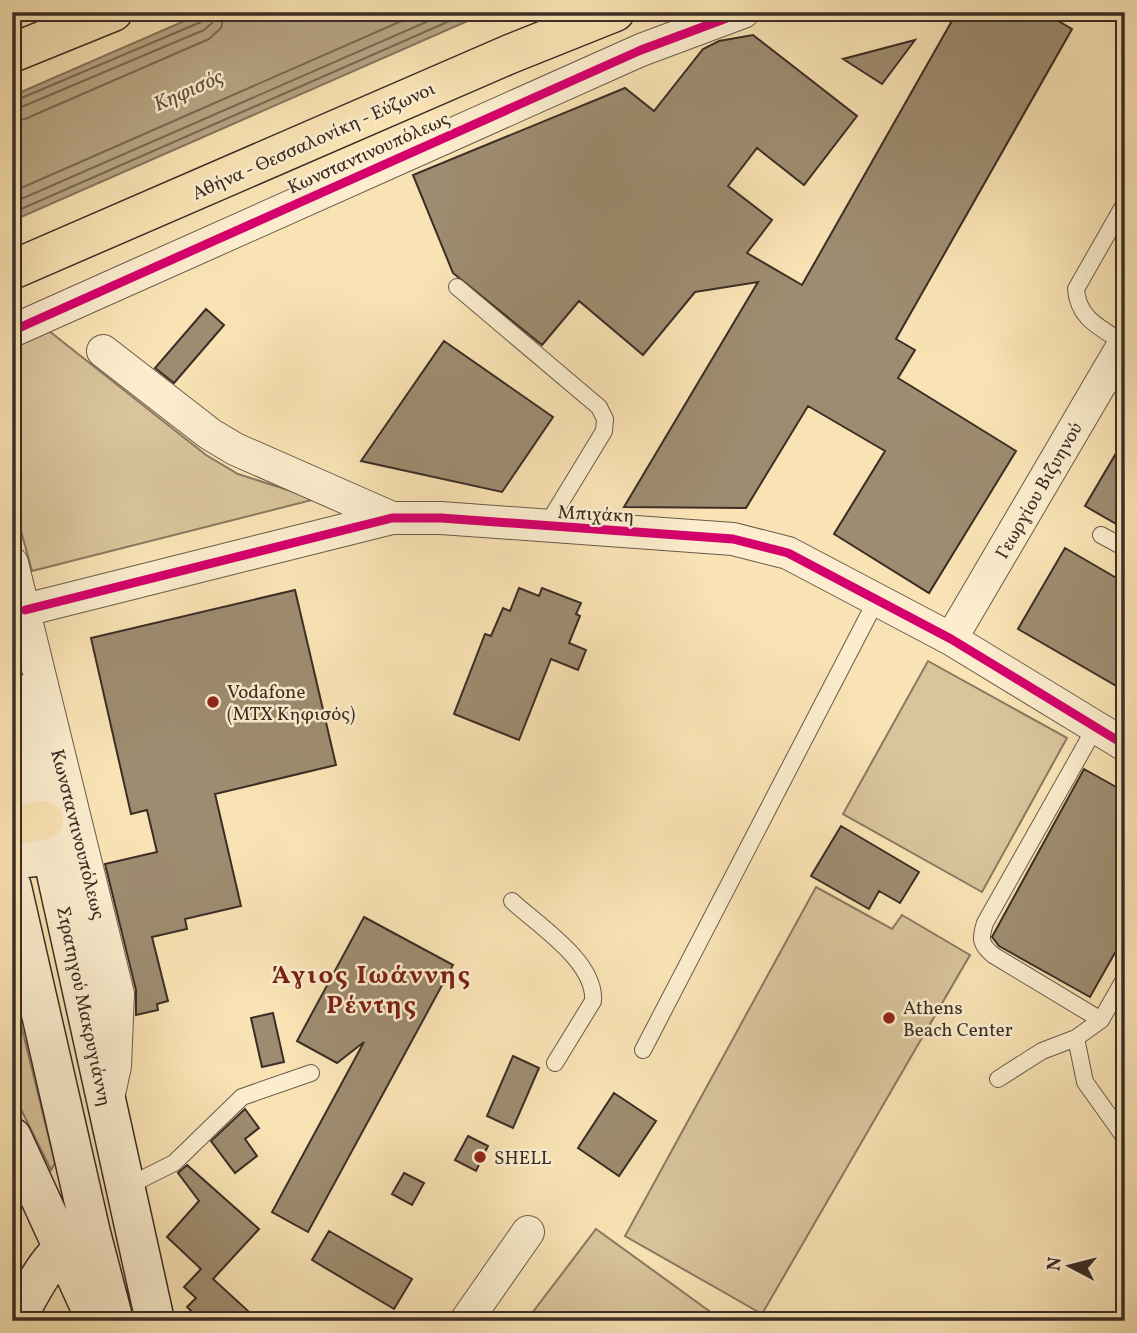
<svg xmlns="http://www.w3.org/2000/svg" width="1137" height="1333" font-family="Vollkorn,serif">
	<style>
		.green { fill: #d9c49c; stroke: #8a7861; stroke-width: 2 }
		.water { fill: #b8a584; stroke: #86755e; stroke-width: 2 }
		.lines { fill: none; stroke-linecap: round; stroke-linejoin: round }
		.shore { stroke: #7a6955; stroke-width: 2 }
		.building { fill: #9e8c70; stroke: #3b2d26; stroke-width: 2 }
		.lane-casing { stroke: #6a5a4a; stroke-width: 18 }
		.street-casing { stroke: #6a5a4a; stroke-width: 34 }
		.secondary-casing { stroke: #3b2d26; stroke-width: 41 }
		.highway-casing { stroke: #3b2d26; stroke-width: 41 }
		.lane { stroke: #fbedce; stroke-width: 16 }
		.street { stroke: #fbedce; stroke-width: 32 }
		.secondary { stroke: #fbedce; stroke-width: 38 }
		.highway { stroke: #f9e3b4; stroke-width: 38 }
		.cycleway-casing { stroke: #fbedce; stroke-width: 13 }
		.cycleway { stroke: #d6006c; stroke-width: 9 }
		.poi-dot { fill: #8f2418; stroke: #fbedce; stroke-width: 2.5 }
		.labels { text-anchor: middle; stroke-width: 5; stroke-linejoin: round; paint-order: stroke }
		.street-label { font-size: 19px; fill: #3b2d26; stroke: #fbedce }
		.poi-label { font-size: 19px; fill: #3b2d26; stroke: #fbedce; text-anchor: start }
		.water-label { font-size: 21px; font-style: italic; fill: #605142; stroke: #fbedce }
		.district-label { font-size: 26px; font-weight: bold; letter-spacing: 2px; fill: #7a1f14; stroke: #fbedce }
	</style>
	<rect width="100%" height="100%" fill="#f9e3b4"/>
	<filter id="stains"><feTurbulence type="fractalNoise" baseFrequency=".00286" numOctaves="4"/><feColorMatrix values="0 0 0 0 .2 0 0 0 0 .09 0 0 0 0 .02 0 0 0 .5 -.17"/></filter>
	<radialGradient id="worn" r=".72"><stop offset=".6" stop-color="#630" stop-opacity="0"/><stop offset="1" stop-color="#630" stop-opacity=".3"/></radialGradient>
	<path class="green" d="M44 327 206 455 238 474 316 499 32 571 12 498V341Z
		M928 661 1067 738 982 892 843 814Z
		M816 887 892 929 902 915 970 955 762 1314 625 1236Z
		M12 988 55 1163 51 1170 12 1091Z
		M596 1229 723 1321H526Z"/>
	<path class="water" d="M205 12H488L12 221V96Z"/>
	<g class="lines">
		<path class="shore" d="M12 102 201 22 205 12
			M12 111 204 30 212 23 214 12
			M12 121 25 119 209 39 221 28 225 12
			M12 192 422 12
			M12 203 449 12
			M12 213 470 12"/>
	</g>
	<path class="building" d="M957 12H1043L1072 29 896 339 915 350 898 378 1016 451 929 593 834 534 885 451 808 406 746 508 624 507 758 282 695 292 643 355 579 301 542 345 453 273 413 175 625 88 654 111 703 49 719 41 753 35 857 116 804 185 757 148 728 186 772 220 747 253 802 285Z
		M915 40 882 84 843 59Z
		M206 309 224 325 174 383 155 368Z
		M444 341 553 417 502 492 361 461Z
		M1125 438V529L1085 506Z
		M1065 548 1125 583V691L1018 629Z
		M519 588 539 596 542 588 581 603 576 614 580 616 569 643 586 650 578 670 551 659 519 740 454 714 485 634 491 636 503 608 510 611Z
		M295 590 336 765 215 794 241 906 185 919 187 929 152 937 168 1001 157 1004 158 1010 136 1015V990L105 864 157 852 147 810 131 814 91 638Z
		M1084 769 1125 792V935L1090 997 999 946 992 937Z
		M841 826 919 872 900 903 879 891 869 909 811 876Z
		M364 917 453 965 308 1232 272 1212 364 1042 337 1063 297 1041Z
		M273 1013 284 1062 262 1067 251 1018Z
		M513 1056 539 1068 513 1128 487 1116Z
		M614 1093 656 1121 619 1176 578 1148Z
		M245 1109 259 1128 245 1139 257 1156 235 1173 211 1141Z
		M468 1136 488 1146 476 1171 455 1160Z
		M187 1165 259 1229 213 1279 259 1321H202L187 1307 196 1298 184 1287 201 1269 167 1237 199 1201 178 1173Z
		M404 1173 424 1183 412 1205 392 1194Z
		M329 1231 412 1279 394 1309 312 1260Z"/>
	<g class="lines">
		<defs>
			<path id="lane" d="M457 287 599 407 605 419 604 431 545 528
				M1124 343C1101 328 1078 319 1076 289L1125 203
				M1101 535 1125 548
				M1095 728 985 923C980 939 980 944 993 955L1101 1020
				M512 901C539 926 596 962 593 1001L555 1063
				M1076 1038 1085 1082 1125 1138
				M643 1050 877 599
				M998 1079 1042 1051 1076 1038 1101 1020 1125 978
				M126 1187 174 1163 242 1097 311 1073"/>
			<path id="street" d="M12 331 641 50 743 12
				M103 351 210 434 235 449 392 518
				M12 563 118 994 115 1066 108 1098
				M25 610 392 518H441L733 539 788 553 951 639 1125 745
				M951 639 1125 342
				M466 1321 528 1232"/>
			<path id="secondary" d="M12 691 52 855 155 1321
				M12 860 52 855
				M12 887 91 1233 114 1321
				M12 1137 94 1316
				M15 1321C31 1293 50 1249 82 1236"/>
			<path id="highway" d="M12 53 113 12
				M12 270 510 54 615 12
				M12 826 44 820"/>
		</defs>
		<use href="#lane" class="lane-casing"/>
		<use href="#street" class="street-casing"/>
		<use href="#secondary" class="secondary-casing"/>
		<use href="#highway" class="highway-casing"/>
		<use href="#lane" class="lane"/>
		<use href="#street" class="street"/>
		<use href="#secondary" class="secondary"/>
		<use href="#highway" class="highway"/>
		<defs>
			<path id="cycleway" d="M12 331 641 50 743 12
				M25 610 392 518H441L733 539 788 553 951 639 1125 745"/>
		</defs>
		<use href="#cycleway" class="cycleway-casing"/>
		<use href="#cycleway" class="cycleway"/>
	</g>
	<g class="poi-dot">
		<circle cx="213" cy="702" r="7"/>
		<circle cx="889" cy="1018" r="7"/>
		<circle cx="480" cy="1157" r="7"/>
	</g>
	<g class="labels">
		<g class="street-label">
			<text transform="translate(313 140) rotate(-24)" y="7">Αθήνα - Θεσσαλονίκη - Εύζωνοι</text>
			<text transform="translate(368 152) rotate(-24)" y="7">Κωνσταντινουπόλεως</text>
			<text transform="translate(1038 490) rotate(-60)" y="7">Γεωργίου Βιζυηνού</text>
			<text transform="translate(596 513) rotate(3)" y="7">Μπιχάκη</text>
			<text transform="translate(79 834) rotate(76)" y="7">Κωνσταντινουπόλεως</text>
			<text transform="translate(85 1006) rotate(78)" y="7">Στρατηγού Μακρυγιάννη</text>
		</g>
		<g class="poi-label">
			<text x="227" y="698">Vodafone<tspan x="227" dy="22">(MTX Κηφισός)</tspan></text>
			<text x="903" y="1014">Athens<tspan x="903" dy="22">Beach Center</tspan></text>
			<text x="494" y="1164">SHELL</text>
		</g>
		<g class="water-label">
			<text transform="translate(188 90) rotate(-24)" y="7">Κηφισός</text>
		</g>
		<g class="district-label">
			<text x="372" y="983">Άγιος Ιωάννης<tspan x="372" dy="30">Ρέντης</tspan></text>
		</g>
	</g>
	<rect width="1137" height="1333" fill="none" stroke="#f9e3b4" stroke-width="42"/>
	<rect x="14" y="14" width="1109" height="1305" fill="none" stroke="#3b2d26" stroke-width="3.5"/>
	<rect x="21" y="21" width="1095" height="1291" fill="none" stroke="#3b2d26" stroke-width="2"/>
	<g transform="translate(1070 1266) rotate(277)" stroke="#fbedce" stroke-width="5" paint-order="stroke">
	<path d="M0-5L12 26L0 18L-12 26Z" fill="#3b2d26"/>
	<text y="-10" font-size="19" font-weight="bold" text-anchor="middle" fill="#3b2d26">N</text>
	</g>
	<rect width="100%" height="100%" filter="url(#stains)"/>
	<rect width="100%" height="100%" fill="url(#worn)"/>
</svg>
